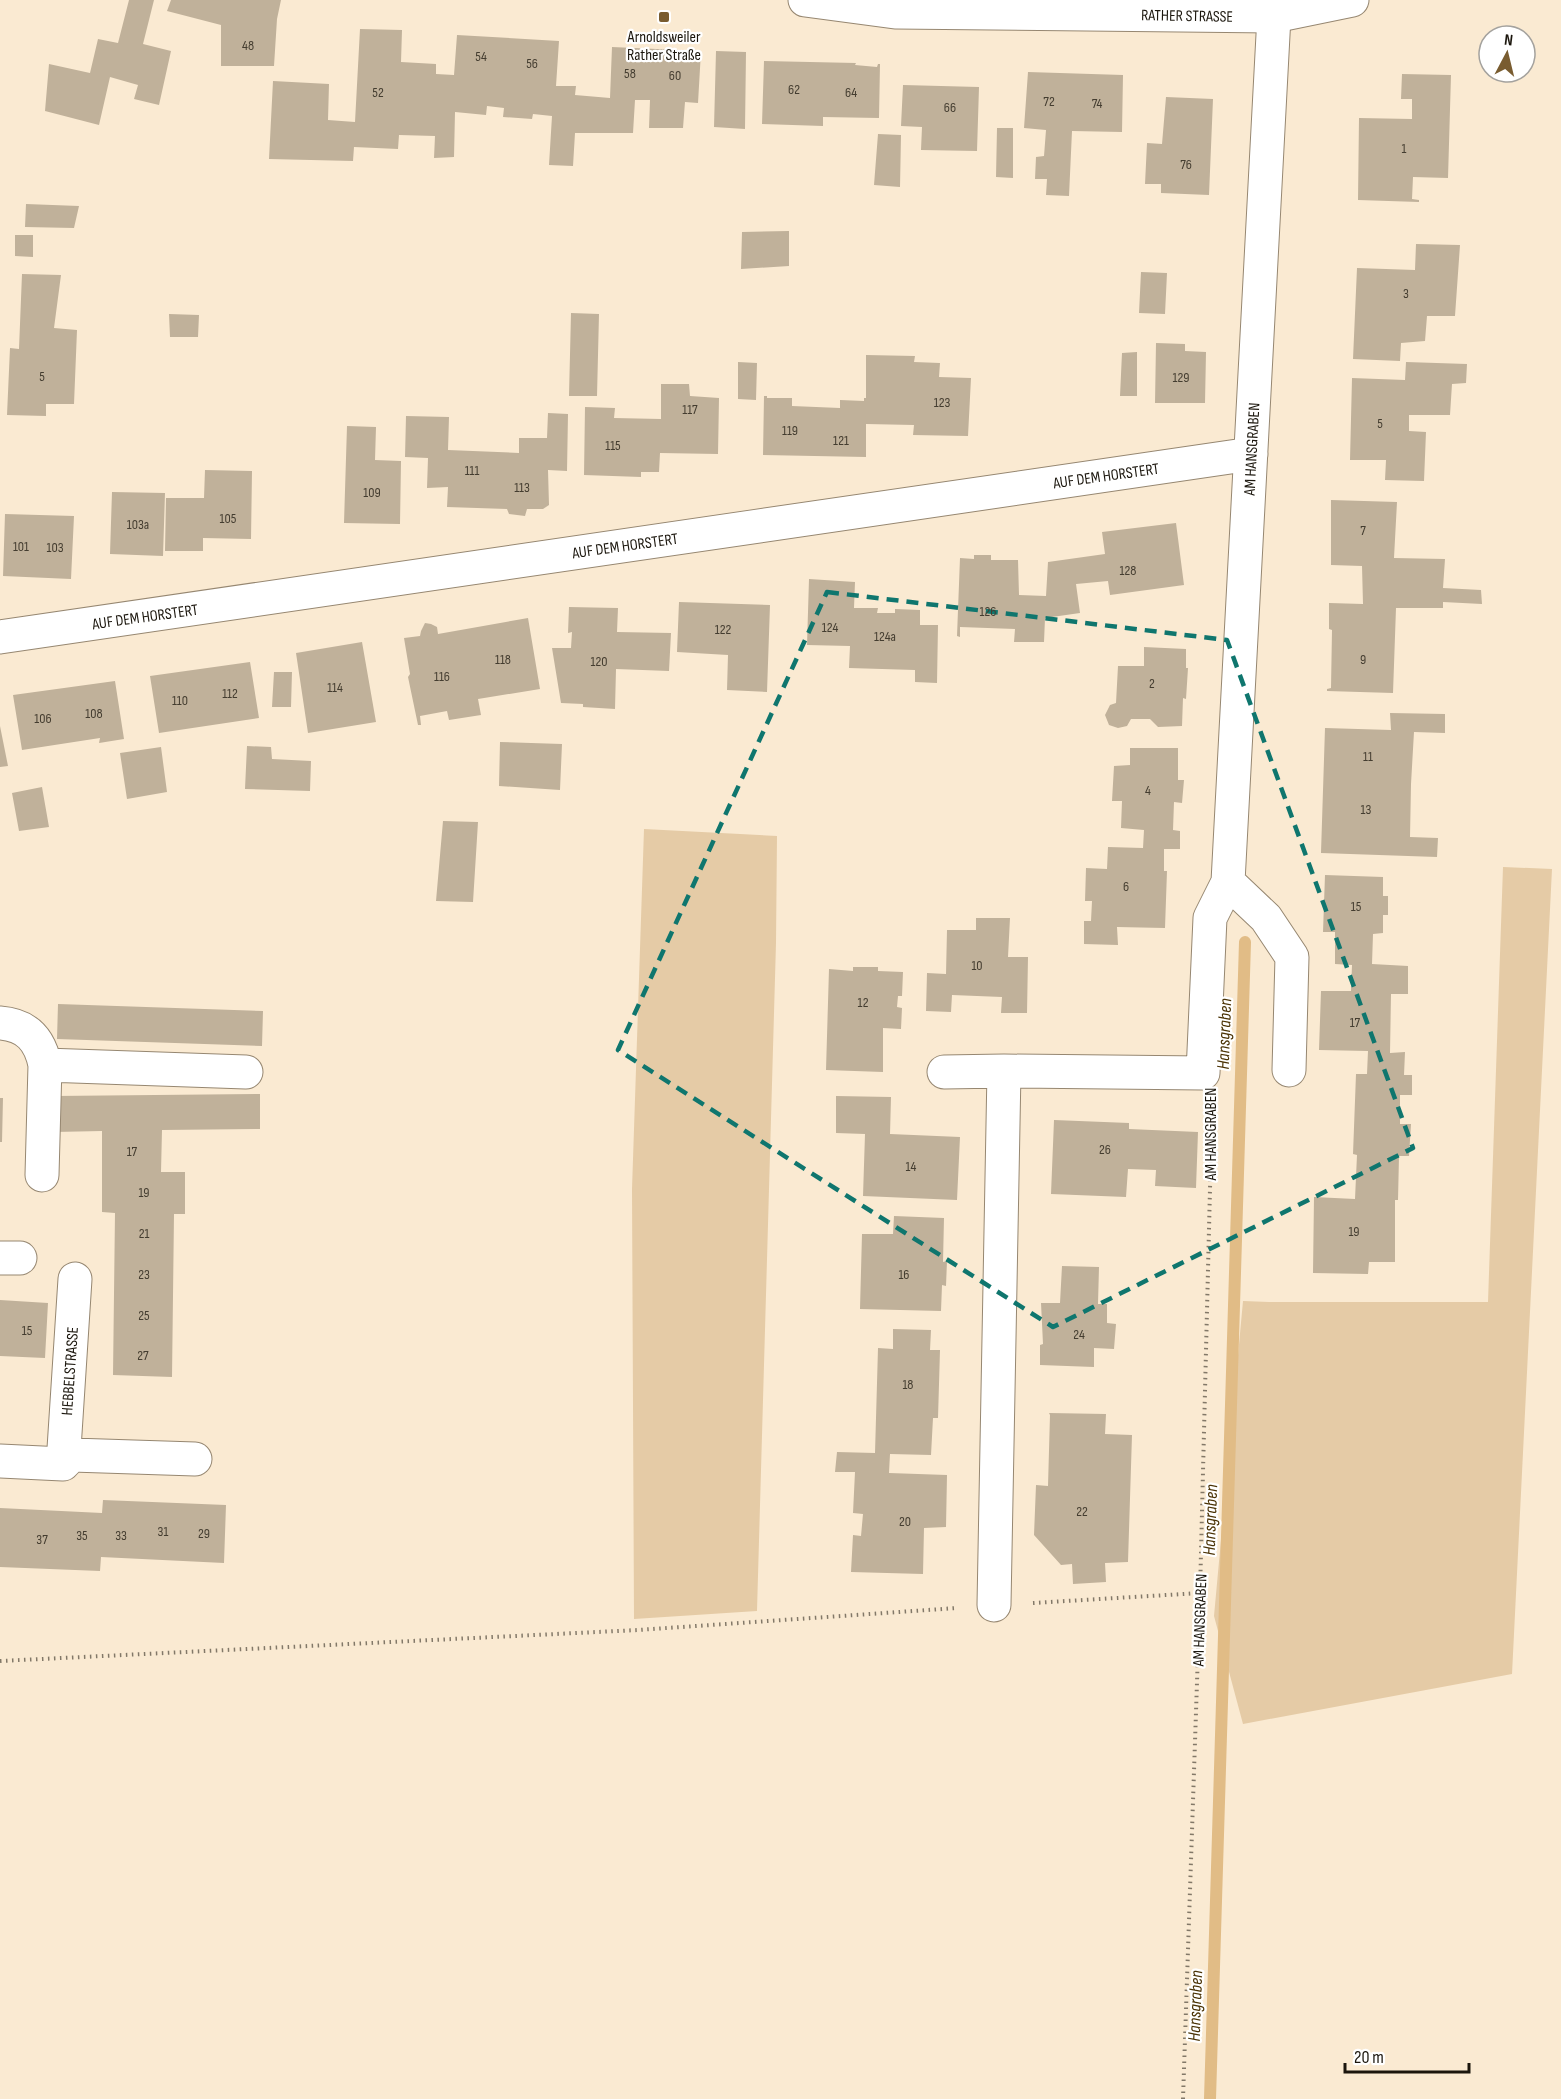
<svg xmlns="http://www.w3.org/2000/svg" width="1561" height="2099" font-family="'Sofia Sans Condensed',sans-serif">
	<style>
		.green { fill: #e5cba6 }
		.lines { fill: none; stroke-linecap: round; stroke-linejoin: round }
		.stream { stroke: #e1bc86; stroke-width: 12 }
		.building { fill: #c0b19a }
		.minor-casing { stroke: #968771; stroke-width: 35 }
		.major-casing { stroke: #968771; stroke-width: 35 }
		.path { stroke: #827868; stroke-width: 4; stroke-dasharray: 1.5 4.5; stroke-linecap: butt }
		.minor { stroke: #fff; stroke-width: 33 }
		.major { stroke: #fff; stroke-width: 33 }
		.marked { fill: none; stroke: #0f766e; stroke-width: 4.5; stroke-dasharray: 12 8; stroke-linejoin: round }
		.poi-dot { fill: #795c30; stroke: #fff; stroke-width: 2 }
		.labels { text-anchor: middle; stroke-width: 4.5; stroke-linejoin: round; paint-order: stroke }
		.number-label { font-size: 14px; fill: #443d30 }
		.street-label { font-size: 16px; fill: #1b160d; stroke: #fff }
		.poi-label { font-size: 16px; fill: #1b160d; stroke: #fff }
		.water-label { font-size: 18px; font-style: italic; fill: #4b3305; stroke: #fff }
	</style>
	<rect width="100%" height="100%" fill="#faead2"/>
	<path class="green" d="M644 829 777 836 776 943 757 1611 634 1619 632 1189Z
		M1503 867 1552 869 1512 1674 1243 1724 1214 1616 1243 1301 1269 1302H1488Z"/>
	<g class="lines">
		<path class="stream" d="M1210 2099 1245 942"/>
	</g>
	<path class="building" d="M129 0H154L143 44 171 51 159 105 134 99 138 85 110 77 99 125 45 111 49 64 90 73 98 39 118 43Z
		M171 0H281L277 19 274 66H221V25L167 11Z
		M360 29 402 30 401 62 436 64V74L454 75 457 35 559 41 556 86H576L575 95 610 98 612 47 701 51 698 103 685 102 683 128H649L650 100H635L633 133H575L573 166 549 165 552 116 533 114 532 119 503 117 504 108 487 106 486 115 455 112 454 157 434 158 435 136 399 135 398 149 354 147 353 161 269 159 273 81 329 84 328 120 355 122Z
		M716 51 746 52 745 129 714 127Z
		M764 61 856 63 855 65 877 67 878 64H880L879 118 823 117V126L762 124Z
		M1028 72 1123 75 1122 132 1072 131 1069 196 1046 195 1047 179H1035L1036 157 1044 156 1046 130 1024 128Z
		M1402 74 1451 75 1448 178 1413 177 1412 199 1419 200V202L1358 200 1359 118 1412 119V99H1401Z
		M903 85 979 87 977 151 921 150 922 127 901 126Z
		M1166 97 1213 99 1209 195 1161 193V184H1145L1147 143 1162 144Z
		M997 128H1013V178L996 177Z
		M878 134 901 135 900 187 874 185Z
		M26 204 79 206 74 228 25 227Z
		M789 231V266L741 269 742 232Z
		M15 235H33V257L15 256Z
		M1416 244 1460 245 1455 316H1427L1425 341 1401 343 1400 361 1353 359 1357 268 1415 270Z
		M1141 272 1167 273 1165 314 1139 313Z
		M22 274 61 275 54 328 77 330 74 404H46V416L7 415 10 348 19 349Z
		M571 313 599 314 597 396H569Z
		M169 314 199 315 198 337H170Z
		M1156 343 1185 344V351L1206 352 1205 403H1155Z
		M1137 352V396H1120L1122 353Z
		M866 355 915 356 914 362 940 363 939 377 971 378 968 436 913 435 914 425 866 424V457L763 455 764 396H767V398H792V406L840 408V400L864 401V398H866Z
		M738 362 757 363 756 400 738 399Z
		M1406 362 1467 364 1466 383 1452 384 1450 415H1409V431L1426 432 1424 481 1385 480 1386 460H1350L1352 378 1405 380Z
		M661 384H689L690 396 719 398 718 454 660 453 659 472H641V477L584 475 585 407 615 408 614 418 661 419Z
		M548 413 568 414 567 471 548 470 549 505 543 509H527L525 516 509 514 507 509 447 507 448 487 427 488 428 458 405 457 406 416 449 417 448 450 519 453V438H547Z
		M347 426 376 427 375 460 401 461 400 524 344 523Z
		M205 470 252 471 251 539 203 538V551H165L166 498H204Z
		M112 492 165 493 163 556 110 554Z
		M1331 500 1397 502 1394 558 1445 559 1443 588 1481 590 1482 604 1443 602V608H1396L1393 693 1327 691V689L1331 688 1332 630 1329 629V603L1363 604 1362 566 1331 565Z
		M5 514 74 516 71 579 3 576Z
		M1176 523 1184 585 1110 595 1108 581 1076 584 1080 613 1045 618 1044 642H1014L1015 629 960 627V637L957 636 960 558 974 559V555H991V560H1018L1019 595 1046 596 1048 562 1105 554 1102 532Z
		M809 579 855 582 854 608H878L877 613H895V609L920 610V625H938L937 683 915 682V670L849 668 850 646 807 645Z
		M679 602 770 605 767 692 727 690 728 655 677 652Z
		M569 607 618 608 617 632 671 633 669 671 616 669 615 709 583 707V704L561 703 552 648H571L572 632 568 633Z
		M528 618 540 689 478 699 481 715 449 720 447 711 420 716 421 725H418L408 677 410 674 404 638 420 636 421 631 425 623 431 624 437 627 438 634Z
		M362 642 376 722 308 733 296 653Z
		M1144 647 1186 649V668H1188L1186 699 1183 698 1182 726 1158 727 1150 719H1131L1127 726 1118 728 1109 725 1105 715 1110 705 1116 703 1118 666H1144Z
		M250 662 259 718 159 733 150 676Z
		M274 672H292L291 707H272Z
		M115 681 124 739 99 743 100 738 22 750 13 695Z
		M1390 713 1445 714V733L1414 732 1411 784 1410 837 1438 838 1437 857 1321 853 1325 728 1391 730Z
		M0 726 8 766 0 767Z
		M500 742 562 744 560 790 499 786Z
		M247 746 271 747 272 759 311 761 310 791 245 789Z
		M161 747 167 792 127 799 120 753Z
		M1130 748H1178V780H1184L1182 803 1174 802 1173 830 1180 831V849H1164V871H1167L1165 928 1117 927 1118 945 1084 944V921H1091L1092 901H1085L1086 868 1107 869 1108 847 1143 848 1144 830 1121 828 1122 801H1112L1114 766 1130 765Z
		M42 787 49 827 19 831 12 793Z
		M443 821 478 822 473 902 436 901Z
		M1325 875 1383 877V896H1388V915H1383V933L1373 934 1372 964 1408 966V994H1391L1390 1053 1405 1052 1404 1075H1412V1095H1400V1124H1411L1409 1156H1399L1398 1200H1395V1262H1369L1368 1274 1313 1273 1314 1197 1355 1199 1357 1155 1353 1154 1356 1074H1367L1368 1051 1319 1050 1321 991H1351L1352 965 1335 964V932H1323Z
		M976 918H1010L1008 957H1028L1027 1013H1001L1002 997 952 995 951 1012 926 1011 927 973 946 974 947 930H976Z
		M853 967H878V971L903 972 902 996H898L897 1007 902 1008 901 1029 883 1028V1072L826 1070 829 969 853 971Z
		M58 1004 263 1011 262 1046 57 1039Z
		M260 1094V1129L162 1130 161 1172H185V1214H174L172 1377 113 1375 115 1213 102 1212V1131L54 1132V1096Z
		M836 1096 891 1097 890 1134 960 1137 957 1200 863 1196 865 1134 836 1133Z
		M0 1098H3L2 1142H0Z
		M1054 1120 1129 1123V1129L1198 1132 1196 1188 1155 1186 1156 1170 1128 1169 1126 1197 1051 1194Z
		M894 1216 944 1218 943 1262 947 1261 946 1286 942 1285 941 1311 860 1309 862 1234H893Z
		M1062 1266 1099 1267 1098 1304H1107V1323L1116 1324 1114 1349 1094 1348V1367L1040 1365V1345L1043 1344 1041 1303H1060Z
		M0 1300 48 1303 45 1358 0 1356Z
		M893 1329 931 1330 930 1350H940L938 1418H933L931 1455 890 1454 889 1473 947 1475 946 1527 924 1528 923 1574 851 1572 853 1535 861 1536 863 1514 853 1513 855 1472H835L837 1452 875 1453 878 1348 893 1349Z
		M1049 1413 1106 1414 1105 1434 1132 1435 1128 1562 1105 1563 1106 1582 1073 1584 1072 1564 1061 1565 1034 1535 1036 1485 1048 1486 1050 1415Z
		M103 1500 226 1505 224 1563 101 1557 100 1571 0 1567V1508L102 1513Z"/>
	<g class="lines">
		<defs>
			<path id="minor" d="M0 637 1251 454
				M1228 882 1266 918 1292 957 1289 1070
				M0 1023C27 1025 40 1040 45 1065L42 1175
				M45 1065 246 1072
				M944 1072 1004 1071
				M0 1258H20
				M0 1461 63 1464 72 1455 195 1459
				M63 1464 75 1279
				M994 1605 1004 1071 1203 1073 1210 918 1228 882 1274 16"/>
			<path id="major" d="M805 0 895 12 1274 16 1352 0"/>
		</defs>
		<use href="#minor" class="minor-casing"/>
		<use href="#major" class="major-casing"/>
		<path class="path" d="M1033 1603 1200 1593
			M0 1661 638 1630 957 1608
			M1183 2099 1200 1593 1212 1108"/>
		<use href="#minor" class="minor"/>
		<use href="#major" class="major"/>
	</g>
	<path class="marked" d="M827 592 1227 640 1413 1148 1053 1327 618 1050Z"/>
	<rect class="poi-dot" x="658" y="11" width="12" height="12" rx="3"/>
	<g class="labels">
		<g class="number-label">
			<text x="248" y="50">48</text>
			<text x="481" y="61">54</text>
			<text x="532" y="68">56</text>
			<text x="630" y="78">58</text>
			<text x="675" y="80">60</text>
			<text x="794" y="94">62</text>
			<text x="378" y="97">52</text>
			<text x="851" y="97">64</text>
			<text x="1049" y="106">72</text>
			<text x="1097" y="108">74</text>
			<text x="950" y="112">66</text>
			<text x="1404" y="153">1</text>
			<text x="1186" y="169">76</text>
			<text x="1406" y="298">3</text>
			<text x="42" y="381">5</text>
			<text x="1181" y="382">129</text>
			<text x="942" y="407">123</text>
			<text x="690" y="414">117</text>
			<text x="1380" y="428">5</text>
			<text x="790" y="435">119</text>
			<text x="841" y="445">121</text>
			<text x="613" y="450">115</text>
			<text x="472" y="475">111</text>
			<text x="522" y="492">113</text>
			<text x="372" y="497">109</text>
			<text x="228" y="523">105</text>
			<text x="138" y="529">103a</text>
			<text x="1363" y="535">7</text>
			<text x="21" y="551">101</text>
			<text x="55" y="552">103</text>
			<text x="1128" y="575">128</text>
			<text x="988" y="616">126</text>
			<text x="830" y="632">124</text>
			<text x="723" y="634">122</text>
			<text x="885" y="641">124a</text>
			<text x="503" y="664">118</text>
			<text x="1363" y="664">9</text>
			<text x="599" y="666">120</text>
			<text x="442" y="681">116</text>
			<text x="1152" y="688">2</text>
			<text x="335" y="692">114</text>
			<text x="230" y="698">112</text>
			<text x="180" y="705">110</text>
			<text x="94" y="718">108</text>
			<text x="43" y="723">106</text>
			<text x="1368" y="761">11</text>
			<text x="1148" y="795">4</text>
			<text x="1366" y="814">13</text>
			<text x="1126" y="891">6</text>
			<text x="1356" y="911">15</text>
			<text x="977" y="970">10</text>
			<text x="863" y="1007">12</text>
			<text x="1355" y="1027">17</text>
			<text x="1105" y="1154">26</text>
			<text x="132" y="1156">17</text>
			<text x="911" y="1171">14</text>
			<text x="144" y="1197">19</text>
			<text x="1354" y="1236">19</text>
			<text x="144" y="1238">21</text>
			<text x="144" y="1279">23</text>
			<text x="904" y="1279">16</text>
			<text x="144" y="1320">25</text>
			<text x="27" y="1335">15</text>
			<text x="1079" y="1339">24</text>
			<text x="143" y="1360">27</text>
			<text x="908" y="1389">18</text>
			<text x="1082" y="1516">22</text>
			<text x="905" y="1526">20</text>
			<text x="163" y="1536">31</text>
			<text x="204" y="1538">29</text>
			<text x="82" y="1540">35</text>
			<text x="121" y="1540">33</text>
			<text x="42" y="1544">37</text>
		</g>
		<g class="street-label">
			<text transform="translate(1187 15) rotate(1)" y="6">RATHER STRASSE</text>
			<text transform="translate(1251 449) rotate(-87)" y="6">AM HANSGRABEN</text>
			<text transform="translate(1106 475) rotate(-8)" y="6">AUF DEM HORSTERT</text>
			<text transform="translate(625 545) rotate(-8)" y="6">AUF DEM HORSTERT</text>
			<text transform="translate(145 616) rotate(-8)" y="6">AUF DEM HORSTERT</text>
			<text transform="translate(1210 1134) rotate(-90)" y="6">AM HANSGRABEN</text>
			<text transform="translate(69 1371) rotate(-86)" y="6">HEBBELSTRASSE</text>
			<text transform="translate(1199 1620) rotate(-88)" y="6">AM HANSGRABEN</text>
		</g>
		<g class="poi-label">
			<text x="664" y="42">Arnoldsweiler<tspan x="664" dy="18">Rather Straße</tspan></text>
		</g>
		<g class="water-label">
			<text transform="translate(1224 1034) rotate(-88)" y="6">Hansgraben</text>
			<text transform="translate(1210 1520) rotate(-88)" y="6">Hansgraben</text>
			<text transform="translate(1195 2006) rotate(-88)" y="6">Hansgraben</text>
		</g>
	</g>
	<g transform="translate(1507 54) rotate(7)"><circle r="28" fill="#ffffff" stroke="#a4a29e" stroke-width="1.5"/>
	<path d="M0-4.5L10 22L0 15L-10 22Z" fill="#795c30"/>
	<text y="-9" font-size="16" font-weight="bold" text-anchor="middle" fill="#1b160d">N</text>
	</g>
	<path d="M1345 2063v9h124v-9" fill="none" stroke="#1b160d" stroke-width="3"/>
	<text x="1354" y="2063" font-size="18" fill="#1b160d" stroke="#ffffff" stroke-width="4.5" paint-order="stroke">20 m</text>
</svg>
